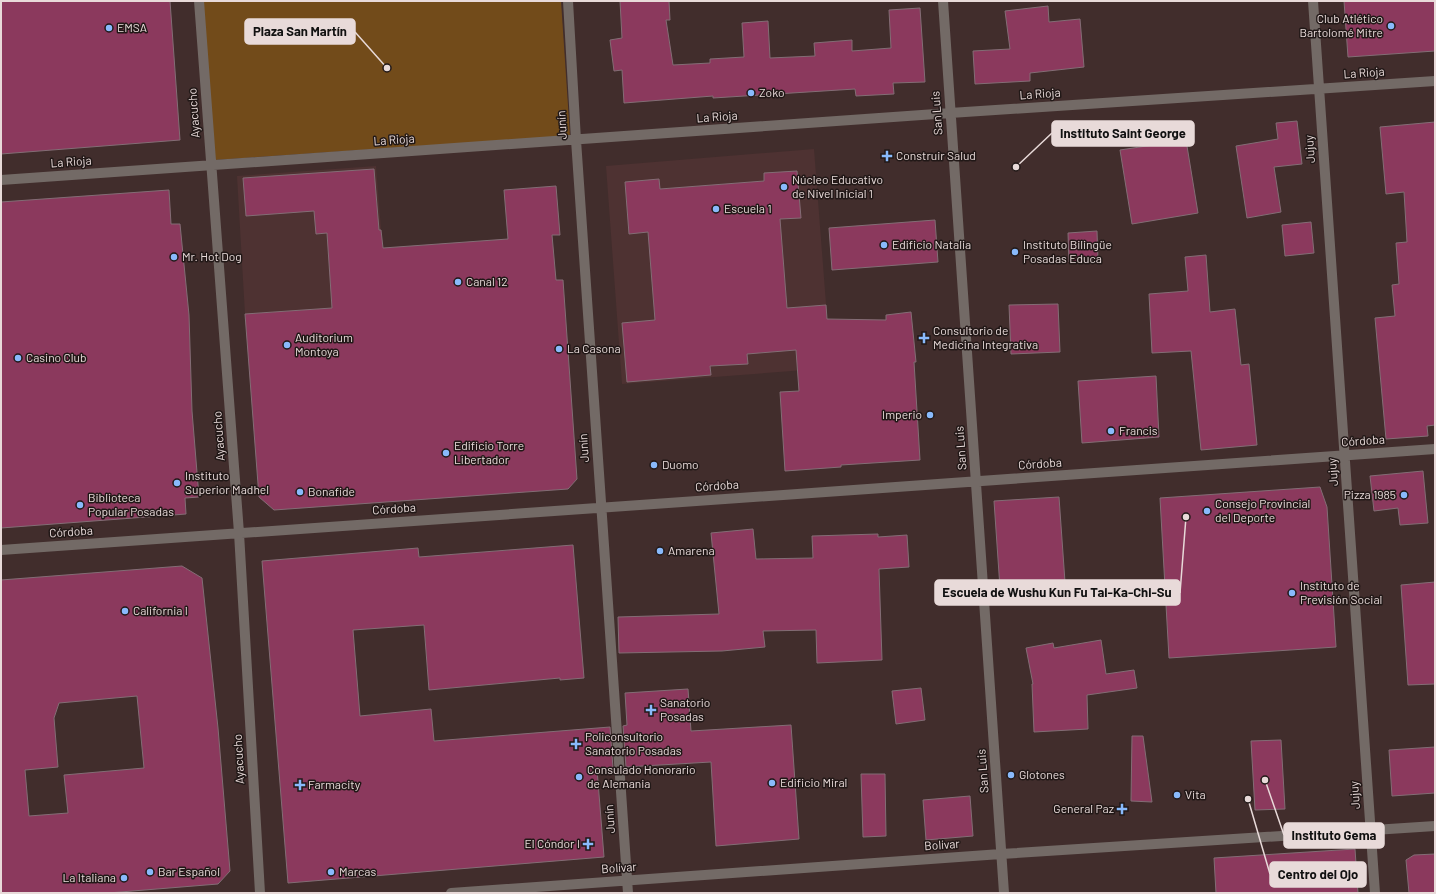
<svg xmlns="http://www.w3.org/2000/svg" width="1436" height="894" font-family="Barlow,sans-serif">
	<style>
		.built { fill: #4e3232 }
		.green { fill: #724b1a }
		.building { fill: #8b395d; stroke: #836d75; fill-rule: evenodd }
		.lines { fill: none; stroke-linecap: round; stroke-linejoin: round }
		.minor { stroke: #736a66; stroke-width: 10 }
		.poi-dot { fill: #89bafc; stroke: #211817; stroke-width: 1.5 }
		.labels { text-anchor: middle; stroke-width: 3; stroke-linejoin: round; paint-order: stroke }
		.poi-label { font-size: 12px; fill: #e8dad9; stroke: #211817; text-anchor: start }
		.street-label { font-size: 12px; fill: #e8dad9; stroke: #211817 }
		.leader { fill: none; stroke: #e8dad9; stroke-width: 1.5 }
		.callout-dot { fill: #e8dad9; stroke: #211817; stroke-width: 1.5 }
		.callout { fill: #e8dad9; stroke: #e8dad9; stroke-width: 1.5 }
		.callout-label { font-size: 13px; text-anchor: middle; font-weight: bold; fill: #111 }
	</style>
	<rect width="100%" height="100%" fill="#412d2c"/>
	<path class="built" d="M814 149 831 368 622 384 606 166Z
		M376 166 383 254 392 378 245 314 237 176Z"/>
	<path class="green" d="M203 1H561L570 136 214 160Z"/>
	<path class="building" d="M1 1H170L180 140 1 154Z
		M620 1H669L670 20H666L673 65 710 63V59L744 57 742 23 768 21 770 58 815 56 814 43 852 40V51L891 48 889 10 920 8 925 82 893 83 894 94 856 96 855 89 713 98V96L624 103 622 70 614 71 610 40 622 38Z
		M1344 1H1435V51L1348 57Z
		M1048 6 1049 22 1080 19 1084 67 1030 73V81L975 84 973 51 1010 49 1005 11Z
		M1297 121 1302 164 1274 167 1281 212 1247 218 1236 146 1278 139 1276 123Z
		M1435 122V425L1427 426 1428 436 1386 439 1375 318 1395 316 1392 285 1399 284 1396 243 1407 242 1404 192 1386 194 1380 127Z
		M1186 140 1198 213 1132 224 1120 150Z
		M374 169 379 230H381L383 248 508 239 504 190 556 186 560 235H552L556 280H563L577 479 568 489 274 510 259 497 245 314 332 308 327 233 316 234 314 211 246 216 243 178Z
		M797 171 801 218 780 219 787 308 826 305 827 319 886 320V315L911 312 916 362H914L920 460 841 465V467L785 471 780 392 799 391 796 350 747 354 748 364 710 366 711 375 627 382 622 323 655 320 648 232 629 234 625 182 659 179 660 189 764 181V173Z
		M169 190 171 224H180L189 315 192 411 199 497 185 498 186 514 1 528V202Z
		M935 220 938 262 832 270 829 228Z
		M1311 222 1314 253 1285 256 1282 225Z
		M1097 231 1098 260 1069 262 1068 233Z
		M1206 255 1210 312 1235 309 1241 365 1249 364 1257 445 1201 450 1191 351 1152 353 1149 294 1188 291 1185 257Z
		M1058 304 1060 352 1011 354 1009 305Z
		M1156 376 1159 437 1082 443 1078 381Z
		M1423 471 1428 523 1400 525 1398 508 1374 511 1370 476Z
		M1320 487 1327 507 1336 647 1169 658 1160 498Z
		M1059 497 1065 582 1000 588 994 501Z
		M753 529 756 559 813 558 812 536 878 534V537L907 535 909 567 879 569 882 660 817 663 816 630 763 631 765 647 722 651 619 653 618 617 719 614 711 533Z
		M573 545 584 678 560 680V678L429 690 424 625 353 630 360 716 431 709 434 741 610 727 613 768 597 769 604 857 288 883 262 561 418 548 419 557Z
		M182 566 202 578 218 728 230 871 218 884 108 893H1V580ZM137 696 144 768 64 775 68 813 29 816 25 770 58 767 54 718 59 703Z
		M1435 582V684L1408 685 1401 585Z
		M1101 640 1106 674 1134 670 1137 688 1087 695 1088 729 1034 732 1032 684H1033L1026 648 1053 643 1054 648Z
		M921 688 925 720 896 724 892 691Z
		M688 689 691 731 791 725 799 839 716 846 711 762 626 767 623 726 627 725 625 693Z
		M1132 736H1143L1152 802 1131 801Z
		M1281 740 1285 809 1255 810 1251 741Z
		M1435 747V793L1392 796 1389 750Z
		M861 774H885L886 836 863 837Z
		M970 796 973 836 926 840 923 800Z
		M1355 849 1358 893H1216L1214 858Z
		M1435 854V893H1409L1406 860 1414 855Z"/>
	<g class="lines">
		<path class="minor" d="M199 1 239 533 260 893
			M568 1 576 140 628 893
			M943 1 1004 893
			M1313 1 1375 893
			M1 180 950 113 1435 81
			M1 550 1435 449
			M451 893 1001 854 1435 826"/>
	</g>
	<g class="poi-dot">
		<circle cx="1391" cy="26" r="4"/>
		<circle cx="109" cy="28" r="4"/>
		<circle cx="751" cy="93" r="4"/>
		<path d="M885 150h4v4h4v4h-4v4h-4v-4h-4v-4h4z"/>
		<circle cx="784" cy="187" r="4"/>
		<circle cx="716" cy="209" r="4"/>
		<circle cx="884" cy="245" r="4"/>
		<circle cx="1015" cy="252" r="4"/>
		<circle cx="174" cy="257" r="4"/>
		<circle cx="458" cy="282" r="4"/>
		<path d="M922 332h4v4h4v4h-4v4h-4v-4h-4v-4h4z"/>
		<circle cx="287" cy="345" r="4"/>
		<circle cx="559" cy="349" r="4"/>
		<circle cx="18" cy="358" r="4"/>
		<circle cx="930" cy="415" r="4"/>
		<circle cx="1111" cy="431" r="4"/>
		<circle cx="446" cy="453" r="4"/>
		<circle cx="654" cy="465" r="4"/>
		<circle cx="177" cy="483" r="4"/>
		<circle cx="300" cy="492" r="4"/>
		<circle cx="1404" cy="495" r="4"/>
		<circle cx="80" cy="505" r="4"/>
		<circle cx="1207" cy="511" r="4"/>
		<circle cx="660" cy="551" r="4"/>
		<circle cx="1292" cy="593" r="4"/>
		<circle cx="125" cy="611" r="4"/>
		<path d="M649 704h4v4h4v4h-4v4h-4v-4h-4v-4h4z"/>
		<path d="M574 738h4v4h4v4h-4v4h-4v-4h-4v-4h4z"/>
		<circle cx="1011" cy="775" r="4"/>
		<circle cx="579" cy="777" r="4"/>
		<circle cx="772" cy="783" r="4"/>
		<path d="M298 779h4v4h4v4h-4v4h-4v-4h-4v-4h4z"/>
		<circle cx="1177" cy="795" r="4"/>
		<path d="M1120 803h4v4h4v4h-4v4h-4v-4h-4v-4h4z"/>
		<path d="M586 838h4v4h4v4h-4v4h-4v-4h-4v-4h4z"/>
		<circle cx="150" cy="872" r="4"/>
		<circle cx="331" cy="872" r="4"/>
		<circle cx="124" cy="878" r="4"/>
	</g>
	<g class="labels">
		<g class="poi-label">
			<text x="1383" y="23" text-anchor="end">Club Atlético<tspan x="1383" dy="14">Bartolomé Mitre</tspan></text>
			<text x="117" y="32">EMSA</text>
			<text x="759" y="97">Zoko</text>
			<text x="896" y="160">Construir Salud</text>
			<text x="792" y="184">Núcleo Educativo<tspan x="792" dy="14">de Nivel Inicial 1</tspan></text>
			<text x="724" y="213">Escuela 1</text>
			<text x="892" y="249">Edificio Natalia</text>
			<text x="1023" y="249">Instituto Bilingüe<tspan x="1023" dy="14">Posadas Educa</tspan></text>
			<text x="182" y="261">Mr. Hot Dog</text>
			<text x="466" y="286">Canal 12</text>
			<text x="933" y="335">Consultorio de<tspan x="933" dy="14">Medicina Integrativa</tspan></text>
			<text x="295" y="342">Auditorium<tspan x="295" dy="14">Montoya</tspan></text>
			<text x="567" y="353">La Casona</text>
			<text x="26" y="362">Casino Club</text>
			<text x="922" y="419" text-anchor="end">Imperio</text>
			<text x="1119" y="435">Francis</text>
			<text x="454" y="450">Edificio Torre<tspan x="454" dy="14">Libertador</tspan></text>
			<text x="662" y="469">Duomo</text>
			<text x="185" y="480">Instituto<tspan x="185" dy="14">Superior Madhel</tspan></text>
			<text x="308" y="496">Bonafide</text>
			<text x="1396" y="499" text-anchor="end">Pizza 1985</text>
			<text x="88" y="502">Biblioteca<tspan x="88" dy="14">Popular Posadas</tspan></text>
			<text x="1215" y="508">Consejo Provincial<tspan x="1215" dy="14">del Deporte</tspan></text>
			<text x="668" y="555">Amarena</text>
			<text x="1300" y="590">Instituto de<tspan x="1300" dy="14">Previsión Social</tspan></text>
			<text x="133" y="615">California I</text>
			<text x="660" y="707">Sanatorio<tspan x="660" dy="14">Posadas</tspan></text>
			<text x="585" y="741">Policonsultorio<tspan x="585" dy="14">Sanatorio Posadas</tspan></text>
			<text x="587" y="774">Consulado Honorario<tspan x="587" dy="14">de Alemania</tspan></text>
			<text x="1019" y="779">Glotones</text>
			<text x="780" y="787">Edificio Miral</text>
			<text x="308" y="789">Farmacity</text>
			<text x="1185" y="799">Vita</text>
			<text x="1114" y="813" text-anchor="end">General Paz</text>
			<text x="580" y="848" text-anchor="end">El Cóndor I</text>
			<text x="158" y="876">Bar Español</text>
			<text x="339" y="876">Marcas</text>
			<text x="116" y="882" text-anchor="end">La Italiana</text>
		</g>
		<g class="street-label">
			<text transform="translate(1364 73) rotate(-4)" y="4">La Rioja</text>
			<text transform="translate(1040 94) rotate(-4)" y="4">La Rioja</text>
			<text transform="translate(194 113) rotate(-94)" y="4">Ayacucho</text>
			<text transform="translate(937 113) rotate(-94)" y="4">San Luis</text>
			<text transform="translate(717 117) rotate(-4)" y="4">La Rioja</text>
			<text transform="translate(562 125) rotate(-93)" y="4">Junín</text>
			<text transform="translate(394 140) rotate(-4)" y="4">La Rioja</text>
			<text transform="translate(1310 149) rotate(-94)" y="4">Jujuy</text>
			<text transform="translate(71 162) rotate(-4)" y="4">La Rioja</text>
			<text transform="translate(219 436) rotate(-94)" y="4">Ayacucho</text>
			<text transform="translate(1363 441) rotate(-4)" y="4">Córdoba</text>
			<text transform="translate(584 448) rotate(-94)" y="4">Junín</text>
			<text transform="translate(961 448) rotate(-94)" y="4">San Luis</text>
			<text transform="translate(1040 464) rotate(-4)" y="4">Córdoba</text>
			<text transform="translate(1333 472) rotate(-94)" y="4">Jujuy</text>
			<text transform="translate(717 486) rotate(-4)" y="4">Córdoba</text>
			<text transform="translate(394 509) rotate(-4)" y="4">Córdoba</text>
			<text transform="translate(71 532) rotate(-4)" y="4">Córdoba</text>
			<text transform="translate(239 759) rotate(-93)" y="4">Ayacucho</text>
			<text transform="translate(983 771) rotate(-94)" y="4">San Luis</text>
			<text transform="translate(1355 795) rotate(-94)" y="4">Jujuy</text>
			<text transform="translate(610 819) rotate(-94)" y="4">Junín</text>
			<text transform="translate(942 845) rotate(-4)" y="4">Bolívar</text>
			<text transform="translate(619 868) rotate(-4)" y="4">Bolívar</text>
		</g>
	</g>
	<path class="leader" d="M387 68L355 32M1016 167L1052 133M1186 517L1180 593M1265 780L1284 835M1248 799L1270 874"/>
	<g class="callout-dot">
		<circle cx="387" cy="68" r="4"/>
		<circle cx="1016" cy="167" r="4"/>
		<circle cx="1186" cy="517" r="4"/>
		<circle cx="1265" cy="780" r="4"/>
		<circle cx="1248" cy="799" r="4"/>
	</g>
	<g class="callout">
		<rect x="245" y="19" width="110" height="25" rx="4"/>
		<rect x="1052" y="121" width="142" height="25" rx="4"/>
		<rect x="935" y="580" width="245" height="25" rx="4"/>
		<rect x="1284" y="823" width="100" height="25" rx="4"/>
		<rect x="1270" y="862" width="96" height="25" rx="4"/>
	</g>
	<g class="callout-label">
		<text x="300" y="36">Plaza San Martín</text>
		<text x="1123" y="138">Instituto Saint George</text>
		<text x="1057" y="597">Escuela de Wushu Kun Fu Tai-Ka-Chi-Su</text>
		<text x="1334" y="840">Instituto Gema</text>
		<text x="1318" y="879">Centro del Ojo</text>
	</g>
	<rect width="1436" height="894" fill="none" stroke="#e8dad9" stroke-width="4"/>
</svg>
